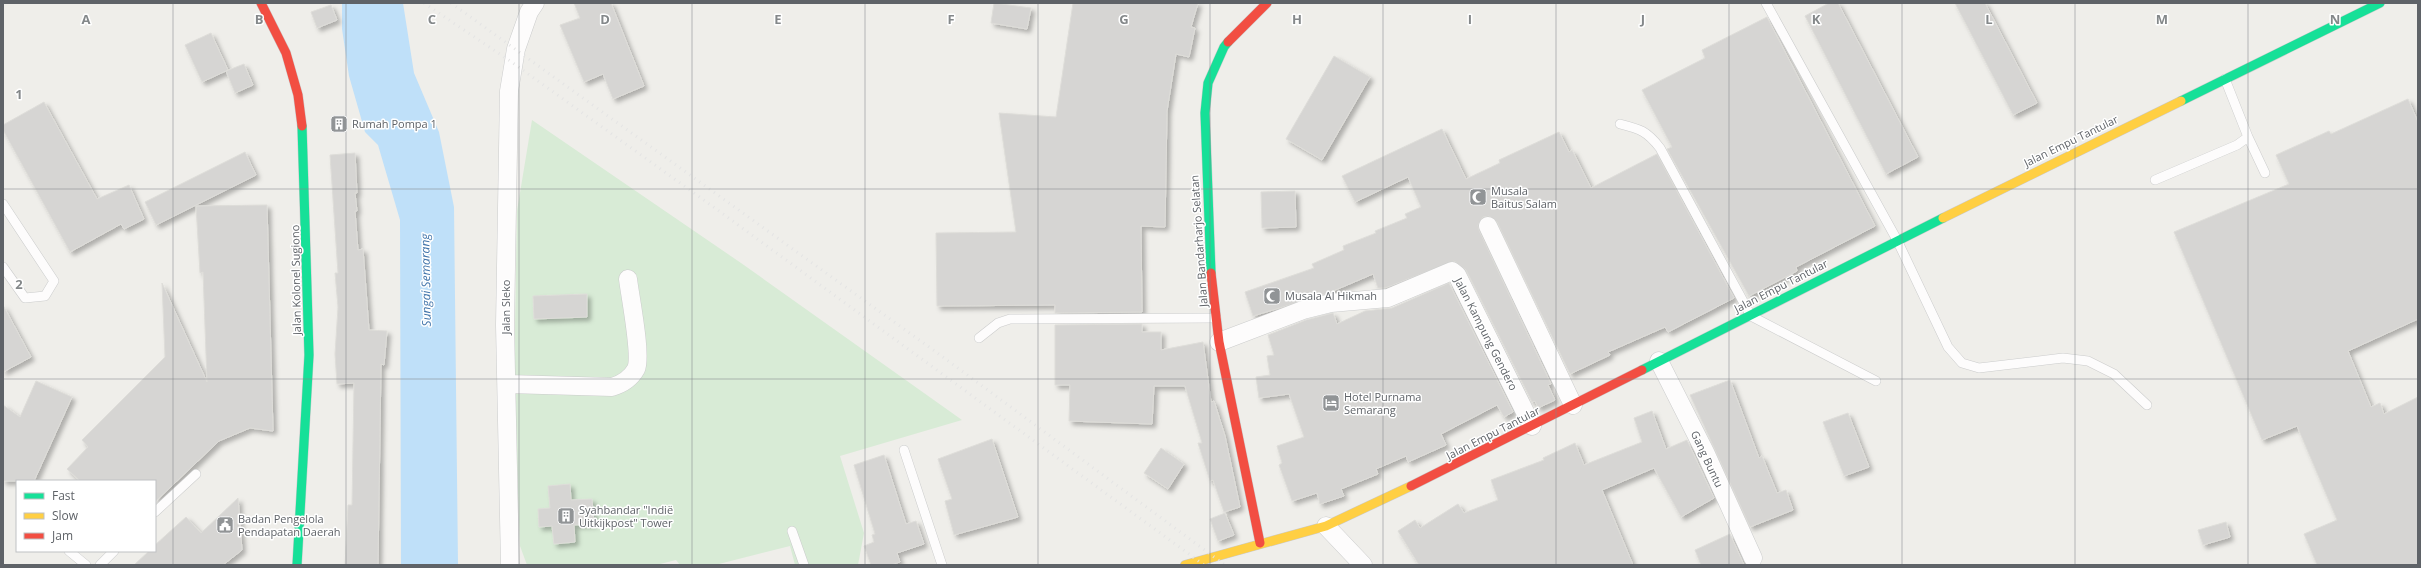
<svg xmlns="http://www.w3.org/2000/svg" width="2421" height="568" font-family="'Open Sans',sans-serif">
	<style>
		.green { fill: #d8ebd6 }
		.water { fill: #bfe0f9 }
		.building { fill: #d6d5d3; stroke: #deddd9; filter: url(#shadow) }
		.lines { fill: none; stroke-linecap: round; stroke-linejoin: round }
		.lane-casing { stroke: #cbcccc; stroke-width: 10 }
		.street-casing { stroke: #cbcccc; stroke-width: 19 }
		.fast-casing { stroke: #cacacb; stroke-width: 10 }
		.slow-casing { stroke: #cacacb; stroke-width: 10 }
		.jam-casing { stroke: #cacacb; stroke-width: 10 }
		.lane { stroke: #fdfcfc; stroke-width: 9 }
		.street { stroke: #fdfcfc; stroke-width: 18 }
		.fast { stroke: #16e098; stroke-width: 9 }
		.slow { stroke: #ffcf43; stroke-width: 9 }
		.jam { stroke: #f24e42; stroke-width: 9 }
		.rail { stroke: #e4e4e4; stroke-width: 3; stroke-dasharray: 1 5; stroke-linecap: butt }
		.grid { fill: none; stroke: #84888a; stroke-width: 1; stroke-opacity: 0.55 }
		.labels { text-anchor: middle; stroke-width: 3; stroke-linejoin: round; paint-order: stroke }
		.poi-label { font-size: 11px; fill: #5f6368; stroke: #fff; text-anchor: start }
		.street-label { font-size: 11px; fill: #5f6368; stroke: #fff }
		.water-label { font-size: 12px; font-style: italic; fill: #4174aa; stroke: #fff }
		.grid-label { font-size: 13px; text-anchor: middle; font-weight: bold; fill: #84888a; stroke: #fff; stroke-width: 3; stroke-linejoin: round; paint-order: stroke }
	</style>
	<defs>
		<filter id="shadow"><feDropShadow dx="3.5" dy="3.5" stdDeviation="2" flood-color="#0004"/></filter>
	</defs>
	<rect width="100%" height="100%" fill="#efeeea"/>
	<path class="green" d="M532 120 741 263 962 420 840 456 864 533 858 565H795L790 546 715 565H680L676 560 656 565H527L520 546 514 385 517 211Z"/>
	<path class="water" d="M342 3H403L414 73 439 132 454 207 458 565H401L400 220 378 145 365 132 349 76 342 29Z"/>
	<path class="building" d="M574 3H611L644 86 613 99 603 74 584 82 560 25 580 18Z
		M994 3 1031 8 1027 29 991 23Z
		M1073 3H1198L1191 27 1195 28 1189 57 1176 54 1167 111 1165 227 1141 226 1142 312 1055 313V305L937 306 936 233 1016 232 999 113 1056 117Z
		M1829 3H1838L1918 157 1886 174 1805 16Z
		M1955 3H1985L2037 103 2013 115Z
		M331 5 337 20 317 28 311 12Z
		M1767 17 1875 226 1796 267 1797 271 1749 296 1667 149 1672 147 1642 90 1705 58 1702 50Z
		M211 33 228 70 202 82 185 45Z
		M1334 56 1370 77 1322 160 1286 139Z
		M244 64 253 85 235 93 226 71Z
		M2408 99 2418 122V319L2348 351 2371 407 2380 403 2384 414 2418 397V565H2317L2304 534 2337 520 2297 426 2262 440 2174 232 2289 184 2276 155 2329 131 2331 134Z
		M44 102 97 199 129 185 144 219 124 229 121 224 70 252 3 130V125Z
		M1442 129 1466 179 1500 163 1499 160 1559 132 1569 152 1572 150 1591 188 1657 154 1734 298 1668 332 1665 327 1608 352 1610 355 1570 374 1497 222 1489 216 1483 217 1478 225 1479 230 1551 384 1548 385 1555 400 1538 408 1535 401 1532 402 1466 270 1454 261 1385 288H1378L1373 274 1326 294 1253 316 1245 292 1314 268 1312 264 1344 250 1343 246 1376 233 1375 231 1407 218 1405 214 1421 207 1408 177 1355 202 1342 176Z
		M245 152 256 175 156 225 145 202Z
		M355 153 357 193H355L357 211H355L358 250 363 249 369 330 387 331 384 365 381 364 378 565H345L348 505H352L354 383 337 384 335 354 338 307 335 273H338L330 155Z
		M1295 191 1296 227 1262 228 1261 192Z
		M267 205 273 431 250 428 219 441 155 502V481H80L67 469 88 447 82 440 165 357 162 283 207 382 203 272 200 273 196 206Z
		M1449 283 1513 412 1504 417 1497 405 1441 434 1446 445 1408 462 1406 456 1376 469 1378 474 1341 489 1344 496 1320 504 1317 493 1292 501 1279 465 1282 463 1277 446 1304 437 1289 394 1259 398 1256 377 1270 375 1267 356 1274 355 1268 335 1306 320 1333 313 1337 324 1365 311 1392 308Z
		M587 294V317L534 319 533 296Z
		M3 305 31 357 3 372Z
		M1142 324V332H1161V350L1203 342 1211 402 1214 401 1225 436 1240 507 1224 512 1213 480 1210 481 1198 443H1202L1185 386H1154L1152 424 1069 421 1070 385H1055V325Z
		M1730 380 1759 458 1762 456 1777 493 1786 490 1793 510 1750 527 1690 395Z
		M36 381 72 397 34 481H3V405L20 417Z
		M1652 411 1666 449 1687 440 1714 498 1681 517 1654 468 1602 490 1633 565H1419L1398 531 1415 520 1420 528 1458 504 1464 513 1498 500 1491 480 1544 460 1543 458 1575 443 1584 465 1642 442 1634 418Z
		M1848 413 1869 467 1844 476 1823 422Z
		M992 439 1018 517 954 535 945 501 952 499 938 459Z
		M1161 448 1184 464 1168 489 1144 473Z
		M884 455 906 524 916 521 924 544 897 553 900 562 891 565H871L864 546 874 542 872 535 875 534 854 465Z
		M570 484 571 500 592 499 594 524 574 525 575 542 554 544 552 526 539 527 538 509 550 508 548 486Z
		M238 498 242 550 223 565H134L149 551H155V545L186 517 201 533Z
		M1225 513 1234 535 1218 541 1210 519Z
		M2226 522 2230 537 2203 545 2198 530Z
		M1730 534 1744 565H1701L1695 550Z"/>
	<g class="lines">
		<defs>
			<path id="lane" d="M1766 3 1897 240 1948 347 1962 363 1979 368 2063 358 2088 361 2114 374 2147 405
				M1620 124C1640 129 1647 131 1660 148L1751 316 1876 381
				M2248 137 2265 173
				M2155 180 2237 145 2248 137 2225 79
				M3 204 54 281 45 296 25 298 3 267
				M979 338 998 323 1010 319 1216 318
				M904 450 942 565
				M155 512 196 474
				M792 531 804 565
				M69 551 86 565
				M100 565 114 551"/>
			<path id="street" d="M1488 226 1573 405
				M1219 342 1303 310 1331 303 1388 298 1452 271 1457 275 1532 426
				M1659 361 1705 452 1753 558
				M508 384 612 387C622 384 631 378 636 369 642 356 630 296 628 279
				M1326 526 1363 565
				M510 565 505 325 509 91 516 49 529 12 535 3"/>
			<path id="fast" d="M2181 101 2380 3
				M1211 273 1205 113 1208 83 1224 47 1228 42
				M1642 370 1943 218
				M297 565 309 355 302 126"/>
			<path id="slow" d="M1943 218 2181 101
				M1185 565 1326 526 1411 486"/>
			<path id="jam" d="M261 3 286 53 298 95 302 126
				M1228 42 1267 3
				M1211 273 1219 342 1260 543
				M1411 486 1642 370"/>
		</defs>
		<use href="#lane" class="lane-casing"/>
		<use href="#street" class="street-casing"/>
		<use href="#fast" class="fast-casing"/>
		<use href="#slow" class="slow-casing"/>
		<use href="#jam" class="jam-casing"/>
		<use href="#lane" class="lane"/>
		<use href="#street" class="street"/>
		<use href="#fast" class="fast"/>
		<use href="#slow" class="slow"/>
		<use href="#jam" class="jam"/>
		<path class="rail" d="M424 3 513 63 708 203 1204 565
			M451 3 947 360 1225 565"/>
	</g>
	<path class="grid" d="M173 3V565M346 3V565M519 3V565M692 3V565M865 3V565M1038 3V565M1210 3V565M1383 3V565M1556 3V565M1729 3V565M1902 3V565M2075 3V565M2248 3V565M3 189H2418M3 379H2418"/>
	<defs>
		<symbol id="building-square" viewBox="-11 -11 22 22"><rect x="-9" y="-9" width="18" height="18" rx="4" fill="#919496" stroke="#fff"/><path d="M-4-6H4V6H1V3H-1V6H-4ZM-2.5-4.3h1.7v1.8h-1.7ZM.8-4.3h1.7v1.8H.8ZM-2.5-1h1.7V.8h-1.7ZM.8-1h1.7V.8H.8Z" fill="#fff"/></symbol>
		<symbol id="mosque-square" viewBox="-11 -11 22 22"><rect x="-9" y="-9" width="18" height="18" rx="4" fill="#919496" stroke="#fff"/><path d="M3.5-4.9A6 6 0 1 0 3.5 4.9A5 5 0 1 1 3.5-4.9Z" fill="#fff"/></symbol>
		<symbol id="hotel-square" viewBox="-11 -11 22 22"><rect x="-9" y="-9" width="18" height="18" rx="4" fill="#919496" stroke="#fff"/><path d="M-6-4.5h1.5V1H6V5H4.5V3h-9V5H-6ZM-4 0a1.8 1.8 0 1 1 3.6 0ZM.5 0V-2.5h3Q6-2.5 6 0Z" fill="#fff"/></symbol>
		<symbol id="civic-square" viewBox="-11 -11 22 22"><rect x="-9" y="-9" width="18" height="18" rx="4" fill="#919496" stroke="#fff"/><path d="M-.6-6.5H3V-4.5H.6V-3L4-1V1h2V6H-6V1h2V-1L-.6-3ZM-1.2 2.5V6h2.4V2.5Z" fill="#fff"/></symbol>
	</defs>
	<g fill-rule="evenodd">
		<use href="#building-square" x="329" y="114" width="20" height="20"/>
		<use href="#mosque-square" x="1468" y="187" width="20" height="20"/>
		<use href="#mosque-square" x="1262" y="286" width="20" height="20"/>
		<use href="#hotel-square" x="1321" y="393" width="20" height="20"/>
		<use href="#building-square" x="556" y="506" width="20" height="20"/>
		<use href="#civic-square" x="215" y="515" width="20" height="20"/>
	</g>
	<g class="labels">
		<g class="poi-label">
			<text x="352" y="128">Rumah Pompa 1</text>
			<text x="1491" y="195">Musala<tspan x="1491" dy="13">Baitus Salam</tspan></text>
			<text x="1285" y="300">Musala Al Hikmah</text>
			<text x="1344" y="401">Hotel Purnama<tspan x="1344" dy="13">Semarang</tspan></text>
			<text x="579" y="514">Syahbandar "Indië<tspan x="579" dy="13">Uitkijkpost" Tower</tspan></text>
			<text x="238" y="523">Badan Pengelola<tspan x="238" dy="13">Pendapatan Daerah</tspan></text>
		</g>
		<g class="street-label">
			<text transform="translate(2071 141) rotate(-26)" y="4">Jalan Empu Tantular</text>
			<text transform="translate(1199 241) rotate(-94)" y="4">Jalan Bandarharjo Selatan</text>
			<text transform="translate(296 280) rotate(-91)" y="4">Jalan Kolonel Sugiono</text>
			<text transform="translate(1781 286) rotate(-27)" y="4">Jalan Empu Tantular</text>
			<text transform="translate(506 307) rotate(-90)" y="4">Jalan Sleko</text>
			<text transform="translate(1486 334) rotate(63)" y="4">Jalan Kampung Gendero</text>
			<text transform="translate(1493 433) rotate(-27)" y="4">Jalan Empu Tantular</text>
			<text transform="translate(1707 459) rotate(65)" y="4">Gang Buntu</text>
		</g>
		<g class="water-label">
			<text transform="translate(426 280) rotate(-91)" y="4">Sungai Semarang</text>
		</g>
	</g>
	<g class="grid-label">
		<text x="86" y="24">A</text>
		<text x="259" y="24">B</text>
		<text x="432" y="24">C</text>
		<text x="605" y="24">D</text>
		<text x="778" y="24">E</text>
		<text x="951" y="24">F</text>
		<text x="1124" y="24">G</text>
		<text x="1297" y="24">H</text>
		<text x="1470" y="24">I</text>
		<text x="1643" y="24">J</text>
		<text x="1816" y="24">K</text>
		<text x="1989" y="24">L</text>
		<text x="2162" y="24">M</text>
		<text x="2335" y="24">N</text>
		<text x="19" y="99">1</text>
		<text x="19" y="289">2</text>
	</g>
	<rect width="2421" height="568" fill="none" stroke="#5f6368" stroke-width="8"/>
	<rect x="16" y="480" width="140" height="72" fill="#ffffff" stroke="#bfc1c3"/>
	<rect x="24" y="493" width="20" height="6" fill="#16e098" stroke="#bfc1c3"/>
	<text x="52" y="500" font-size="12" fill="#5f6368">Fast</text>
	<rect x="24" y="513" width="20" height="6" fill="#ffcf43" stroke="#bfc1c3"/>
	<text x="52" y="520" font-size="12" fill="#5f6368">Slow</text>
	<rect x="24" y="533" width="20" height="6" fill="#f24e42" stroke="#bfc1c3"/>
	<text x="52" y="540" font-size="12" fill="#5f6368">Jam</text>
</svg>
